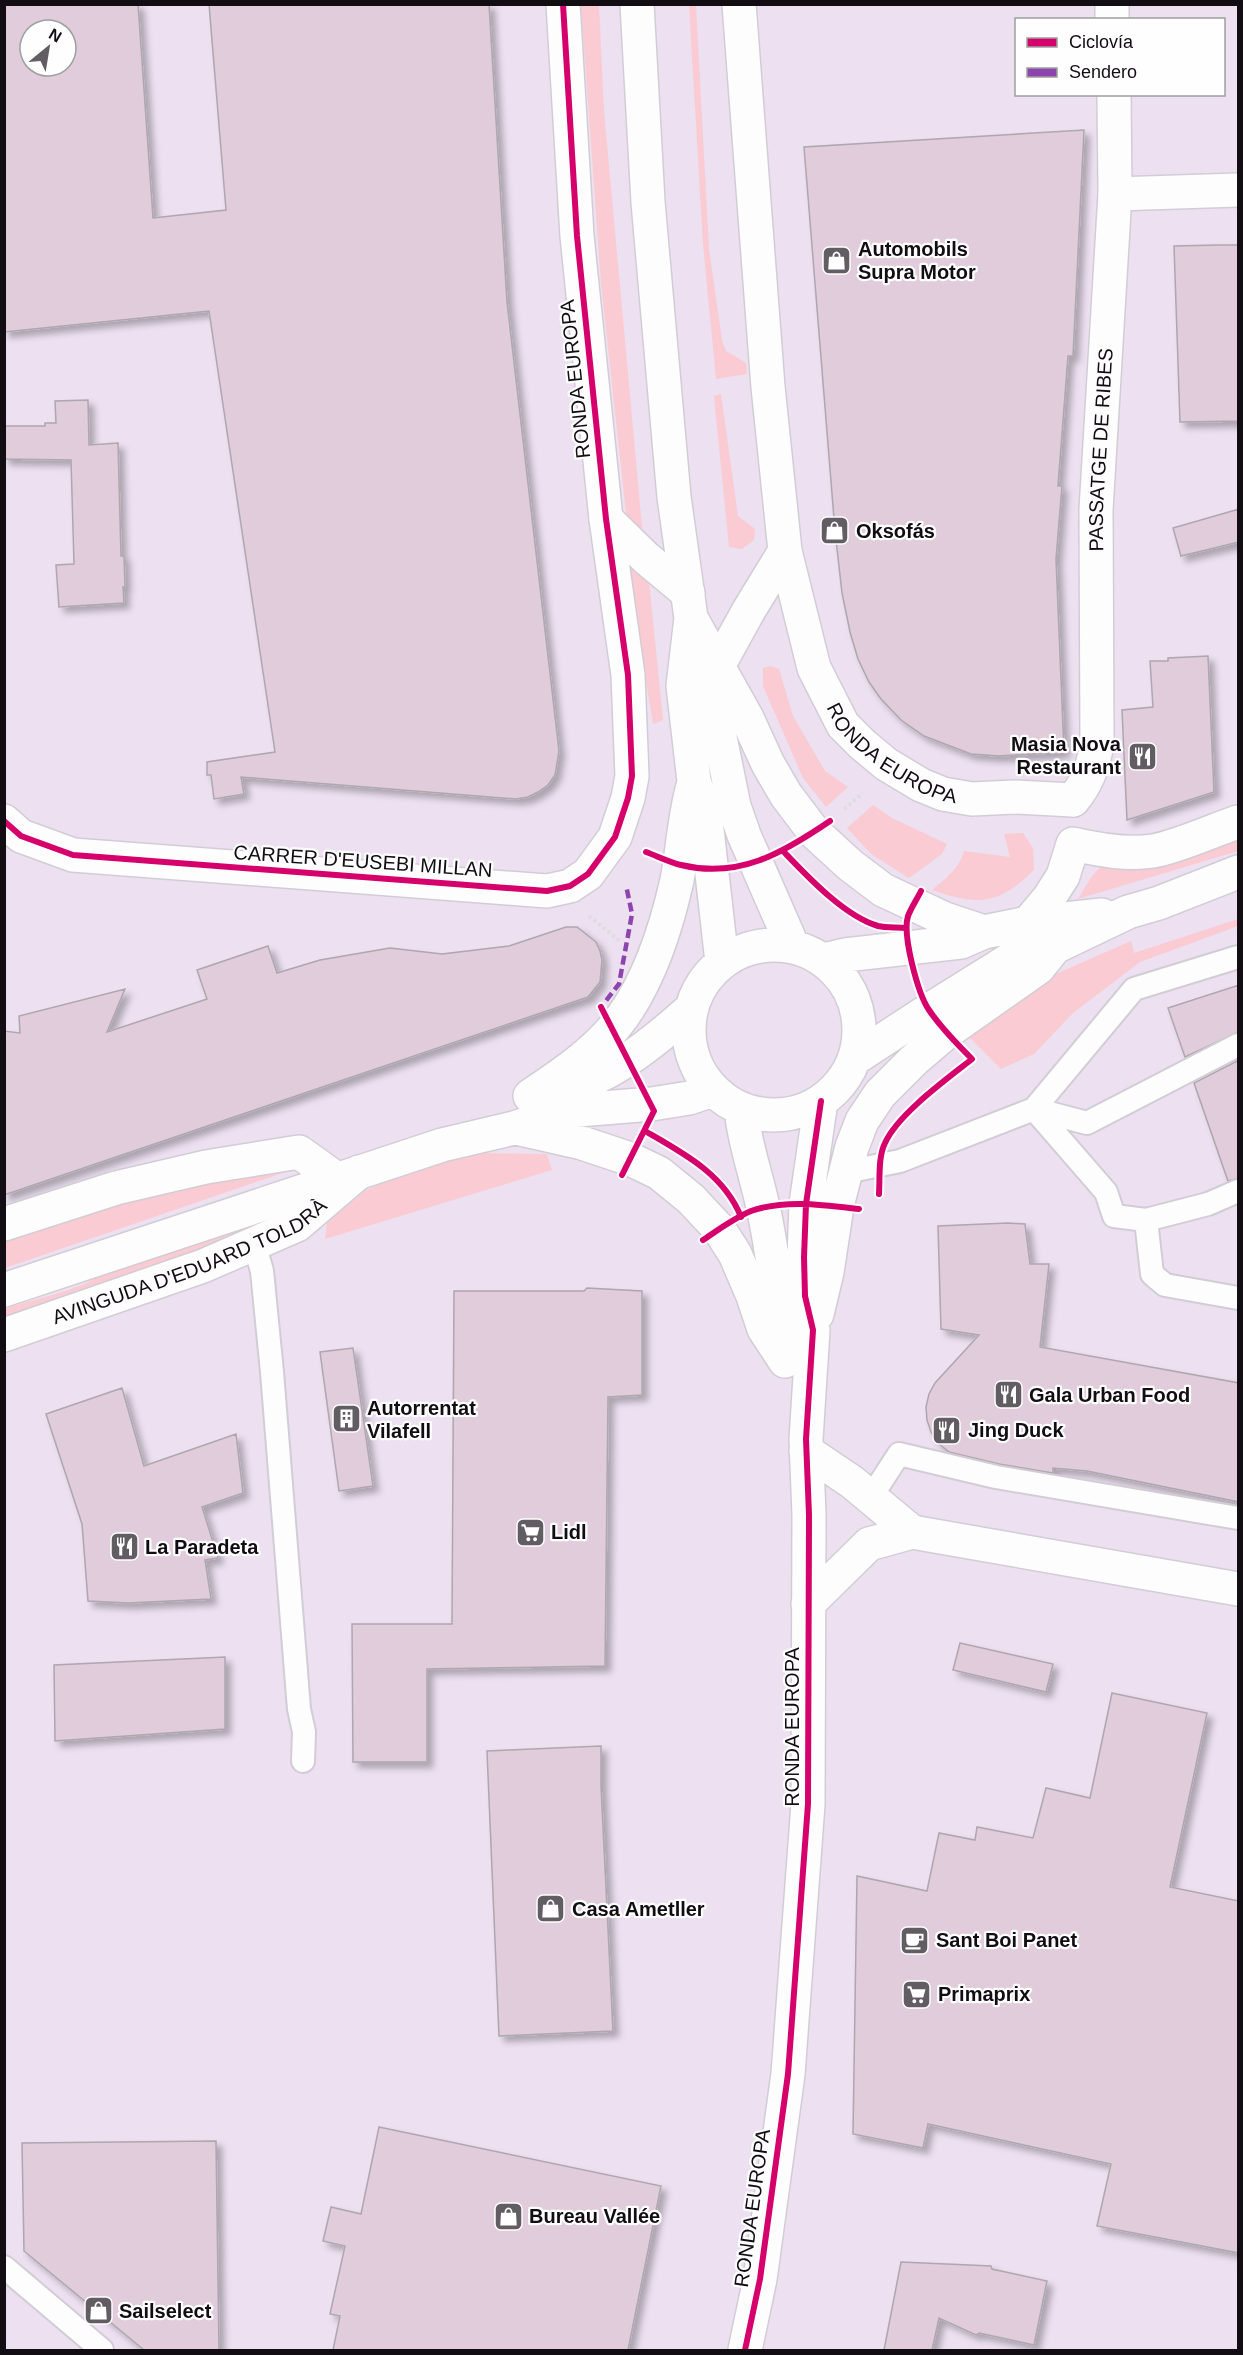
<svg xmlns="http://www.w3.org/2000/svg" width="1243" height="2355" font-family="Arial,sans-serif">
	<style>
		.built { fill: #ece0f1; fill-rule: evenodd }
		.green { fill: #facbd2 }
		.building { fill: #e0ccda; stroke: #aea7ae; stroke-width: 1.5; fill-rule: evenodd; filter: url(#shadow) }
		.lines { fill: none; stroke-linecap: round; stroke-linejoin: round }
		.service-casing { stroke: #d2cdd5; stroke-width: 26 }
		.minor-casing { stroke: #d2cdd5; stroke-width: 36 }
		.tertiary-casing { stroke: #d2cdd5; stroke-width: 36 }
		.path { stroke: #dedcdf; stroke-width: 4; stroke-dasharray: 3 3; stroke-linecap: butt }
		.service { stroke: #fefdfe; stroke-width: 22 }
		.minor { stroke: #fefdfe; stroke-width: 33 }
		.tertiary { stroke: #fefdfe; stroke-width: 33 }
		.quiet { stroke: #8e44ad; stroke-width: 4.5; stroke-dasharray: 9 4.5; stroke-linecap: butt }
		.cycleway-casing { stroke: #fefefe; stroke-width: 10 }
		.cycleway { stroke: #d6006c; stroke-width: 6 }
		.labels { text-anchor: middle; stroke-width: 4.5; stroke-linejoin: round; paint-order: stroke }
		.poi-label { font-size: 20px; font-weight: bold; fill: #110d12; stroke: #fefefe; text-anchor: start }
		.street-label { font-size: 20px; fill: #110d12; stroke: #fefefe }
	</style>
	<defs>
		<filter id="shadow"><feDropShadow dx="5.5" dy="5.5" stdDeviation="3" flood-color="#0004"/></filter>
	</defs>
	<rect width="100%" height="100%" fill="#f7f0fa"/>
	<path class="built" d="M5 5H1238V2350H5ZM1016 20H1224V94H1016ZM30 30H66V66H30Z"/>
	<path class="green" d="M581 5H599L604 111 643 538 627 522 601 283Z
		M689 5H696L709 249 722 340 726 351 746 363 747 374 716 379 703 244Z
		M721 394 738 516 755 529 754 540 742 549 729 547 714 396Z
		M627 563 649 581 663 720 653 724Z
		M770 666 779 669 793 716 825 771 848 787 826 807 803 778 763 686V668Z
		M873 805 892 818 947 844 942 854 909 878 871 854 847 828Z
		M1023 833 1033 848 1034 870C999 905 978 906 932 890 945 879 960 868 964 851L1010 857 1004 834Z
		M1238 836V851L1078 899 1092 876 1105 862Z
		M1238 919V926L1140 962 1073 1013 1034 1054 1001 1069 966 1034 1049 977 1131 941 1134 953Z
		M466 1153 547 1154 552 1170 325 1239 327 1223 365 1191 400 1175Z
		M291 1170 5 1268 4 1237 83 1213 204 1183Z
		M301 1204 269 1226 5 1320 4 1309C33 1299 85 1290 107 1270Z"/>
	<path class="building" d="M4 4H138L153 218 226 210 209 4H489L507 302 559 751 555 775 548 785 538 792 528 797 516 799 241 777 244 794 214 799 211 775H207V762L275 752 209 311 4 332ZM30 30H66V66H30Z
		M1084 130 1073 356H1068L1058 486H1062L1056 559 1064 752 999 756 971 754 924 736 901 720 881 699 869 682 858 659 850 632 842 593 835 531 804 147Z
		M1219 245H1239V421L1180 422 1174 246Z
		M88 400 89 445 118 443 121 556H124L125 587H123L124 603 59 607 56 565 74 564 71 460 4 459V426H45V423H56L55 401Z
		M1239 509V542L1181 556 1173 528Z
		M1208 656 1214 792 1127 820 1122 710 1153 707 1150 661H1168V658Z
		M566 927H577L596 942 600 951 602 960 600 982 588 997 4 1195V1031L20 1033 19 1016 125 989 107 1032 207 999 197 970 268 946 277 973 320 960 390 948 442 954 509 946Z
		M1239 985V1032L1185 1057 1168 1008Z
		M1239 1060V1178L1228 1181 1194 1083Z
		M1008 1223 1025 1224 1030 1264H1049L1040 1347 1239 1383V1502L1087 1471 1053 1468V1473L999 1464 949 1452 938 1443 931 1432 927 1420 926 1407 929 1394 935 1383 979 1335 941 1329 938 1226Z
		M587 1288 642 1291V1395L608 1397 605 1666 427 1669V1762H353L352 1624H452L454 1291H584Z
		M353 1348 373 1486 339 1491 320 1352Z
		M122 1388 144 1466 236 1434 243 1493 202 1507 218 1558 205 1560 211 1599 128 1603 88 1601 82 1524 46 1414Z
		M960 1643 1053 1664 1046 1692 953 1670Z
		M225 1657V1729L55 1741 54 1665Z
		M1112 1693 1207 1713 1170 1887 1239 1901V2253L1097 2226 1111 2164 928 2124 923 2148 853 2134 857 1876 927 1891 939 1833 975 1840 977 1827 1033 1838 1046 1788 1090 1798Z
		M601 1746V1786L613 2031 499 2036 487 1751Z
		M379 2127 661 2186 628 2350H333L340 2316 330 2314 345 2246 323 2241 331 2207 361 2214Z
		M216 2141 219 2350H144L24 2251 22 2143Z
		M901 2262 991 2266 992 2269 1047 2281 1034 2345 979 2333 976 2335 939 2318 932 2350H884Z"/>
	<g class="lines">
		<defs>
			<path id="service" d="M1034 1109 1106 1192 1114 1216 1146 1220 1208 1204 1238 1191
				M1034 1109 1087 1123 1238 1045
				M846 1172 900 1161 1034 1109 1134 989 1238 957
				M1146 1220 1152 1274 1165 1285 1238 1298
				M254 1243 262 1271 272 1372 299 1709 304 1732 303 1761
				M871 1497 899 1454 996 1477 1238 1518
				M4 2267 102 2350"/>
			<g id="minor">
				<path id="s1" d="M739 4 768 387 785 551 814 668 843 725 862 744 886 764 921 785 943 794 972 799 1014 797 1073 800"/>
				<path d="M1112 4V20"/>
				<path d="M1115 194 1238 190"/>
				<path d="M606 519 646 558 688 593"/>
				<path d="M717 668 749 610 785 551"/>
				<path id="s2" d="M1073 800C1088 782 1093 766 1097 744L1096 510 1115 194 1114 94"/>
				<path d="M4 821 21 836 73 855 547 891 570 886 588 874 615 837 628 798 632 776 628 675 606 519 577 236 563 4"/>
				<path d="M1028 923 1049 898 1063 876 1073 844C1099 850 1127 855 1153 851 1177 847 1214 830 1238 822"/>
				<path d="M4 1224 116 1188 206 1167 299 1152 338 1180"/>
				<path id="s3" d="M4 1335 203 1266 297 1225 359 1172"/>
				<path d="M806 1451 852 1482 912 1532"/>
				<path d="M808 1604 869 1544 912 1532 1238 1589"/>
			</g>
			<path id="tertiary" d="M637 4 648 202 674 497 691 618 683 686 694 781 705 812 722 962
				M691 618 747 718 768 764 786 795 814 832 850 865 883 890 945 919 984 932
				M717 668 711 693 734 806 744 835 793 947
				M689 1030a85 85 0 1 1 170 0a85 85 0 1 1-170 0Z
				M823 960 845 955 961 942 984 932 1028 923 1102 915
				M854 1059 929 1010 1014 957 1055 947 1128 912 1159 903 1238 872
				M556 1091C607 1081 653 1043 691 1009
				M530 1096C563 1074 600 1049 623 1016 650 978 667 925 677 880 683 849 684 817 693 786
				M741 1109C744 1142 756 1174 763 1207 773 1251 777 1295 783 1339
				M516 1128 582 1143 630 1159 659 1173 691 1199 719 1229 735 1254 753 1296 764 1329 785 1361
				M4 1290 442 1145 514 1128 566 1111 652 1104 689 1098 713 1090
				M817 1314 827 1272 837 1206 852 1147 862 1121 880 1094 914 1060 947 1032 1038 968 1055 947
				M745 2350 760 2279 788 2074 808 1804 809 1515 806 1439 813 1330 805 1296 804 1257 806 1204 821 1101"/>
		</defs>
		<use href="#service" class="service-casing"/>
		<use href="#minor" class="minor-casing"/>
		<use href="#tertiary" class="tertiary-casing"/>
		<path class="path" d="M844 809 863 793
			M589 916 621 942"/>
		<use href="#service" class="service"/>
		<use href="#minor" class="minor"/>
		<use href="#tertiary" class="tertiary"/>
		<path class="quiet" d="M604 1011 601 1007 619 984 632 914 626 885"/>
		<defs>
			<path id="cycleway" d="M4 821 21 836 73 855 547 891 570 886 588 874 615 837 628 798 632 776 628 675 606 519 577 236 563 4
				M783 851C807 876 844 916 878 926 887 928 897 927 906 928
				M646 852C657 856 669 862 681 865 739 879 783 853 830 821
				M601 1007 654 1111 622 1175
				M645 1131C683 1153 724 1174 741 1217
				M879 1194C880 1178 878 1157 885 1143 898 1114 947 1079 972 1059 957 1044 941 1028 929 1010 918 994 902 935 908 916 911 908 917 899 921 891
				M703 1240C718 1230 734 1218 751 1211 785 1199 825 1205 859 1209
				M745 2350 760 2279 788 2074 808 1804 809 1515 806 1439 813 1330 805 1296 804 1257 806 1204 821 1101"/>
		</defs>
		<use href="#cycleway" class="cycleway-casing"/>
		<use href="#cycleway" class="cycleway"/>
	</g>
	<defs>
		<symbol id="shop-square" viewBox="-11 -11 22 22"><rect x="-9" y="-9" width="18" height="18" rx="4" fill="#625c63" stroke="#fefefe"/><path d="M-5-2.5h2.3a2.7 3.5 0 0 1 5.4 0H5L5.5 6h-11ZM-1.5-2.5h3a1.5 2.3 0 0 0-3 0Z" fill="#fff"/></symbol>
		<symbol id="restaurant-square" viewBox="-11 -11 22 22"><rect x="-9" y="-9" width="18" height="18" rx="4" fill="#625c63" stroke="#fefefe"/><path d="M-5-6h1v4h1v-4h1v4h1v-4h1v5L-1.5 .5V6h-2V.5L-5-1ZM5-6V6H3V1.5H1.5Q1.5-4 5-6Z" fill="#fff"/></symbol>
		<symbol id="building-square" viewBox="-11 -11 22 22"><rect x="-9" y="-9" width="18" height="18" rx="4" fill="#625c63" stroke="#fefefe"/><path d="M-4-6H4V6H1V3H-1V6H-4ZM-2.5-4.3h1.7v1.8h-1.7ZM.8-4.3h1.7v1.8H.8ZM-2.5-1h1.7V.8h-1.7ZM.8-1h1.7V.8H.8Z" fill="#fff"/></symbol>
		<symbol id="supermarket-square" viewBox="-11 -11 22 22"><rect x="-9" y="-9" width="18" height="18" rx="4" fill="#625c63" stroke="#fefefe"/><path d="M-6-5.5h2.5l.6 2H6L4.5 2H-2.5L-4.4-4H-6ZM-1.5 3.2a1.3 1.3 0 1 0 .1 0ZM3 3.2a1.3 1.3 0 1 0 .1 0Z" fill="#fff"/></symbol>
		<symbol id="cafe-square" viewBox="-11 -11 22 22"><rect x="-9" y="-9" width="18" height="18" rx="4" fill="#625c63" stroke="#fefefe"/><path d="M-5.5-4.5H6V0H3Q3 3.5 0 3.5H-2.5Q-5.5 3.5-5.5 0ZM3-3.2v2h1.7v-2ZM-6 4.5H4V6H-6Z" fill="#fff"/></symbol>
	</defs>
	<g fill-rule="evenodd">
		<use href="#shop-square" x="820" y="244" width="33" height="33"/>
		<use href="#shop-square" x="818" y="514" width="33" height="33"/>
		<use href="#restaurant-square" x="1126" y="740" width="33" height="33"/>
		<use href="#restaurant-square" x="992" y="1378" width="33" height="33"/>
		<use href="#building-square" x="330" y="1402" width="33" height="33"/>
		<use href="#restaurant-square" x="930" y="1414" width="33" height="33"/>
		<use href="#supermarket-square" x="514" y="1516" width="33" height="33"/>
		<use href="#restaurant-square" x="108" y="1530" width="33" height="33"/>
		<use href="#shop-square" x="534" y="1892" width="33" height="33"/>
		<use href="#cafe-square" x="898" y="1924" width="33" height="33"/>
		<use href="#supermarket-square" x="900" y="1978" width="33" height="33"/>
		<use href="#shop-square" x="492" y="2200" width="33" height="33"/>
		<use href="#shop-square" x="82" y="2294" width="33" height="33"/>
	</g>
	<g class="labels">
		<g class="poi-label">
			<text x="858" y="256">Automobils<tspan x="858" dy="23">Supra Motor</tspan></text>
			<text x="856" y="538">Oksofás</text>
			<text x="1121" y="751" text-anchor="end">Masia Nova<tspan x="1121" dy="23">Restaurant</tspan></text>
			<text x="1029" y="1402">Gala Urban Food</text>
			<text x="367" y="1415">Autorrentat<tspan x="367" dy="23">Vilafell</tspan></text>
			<text x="968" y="1437">Jing Duck</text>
			<text x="551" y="1539">Lidl</text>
			<text x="145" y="1554">La Paradeta</text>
			<text x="572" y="1916">Casa Ametller</text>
			<text x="936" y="1947">Sant Boi Panet</text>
			<text x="938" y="2001">Primaprix</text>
			<text x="529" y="2223">Bureau Vallée</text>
			<text x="119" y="2318">Sailselect</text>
		</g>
		<g class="street-label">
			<text transform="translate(575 379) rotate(-96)" y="7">RONDA EUROPA</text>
			<text dy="7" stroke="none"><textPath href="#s2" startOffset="356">PASSATGE DE RIBES</textPath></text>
			<text dy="7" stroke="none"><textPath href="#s1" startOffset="790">RONDA EUROPA</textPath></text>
			<text transform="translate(363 861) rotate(4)" y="7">CARRER D'EUSEBI MILLAN</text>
			<text dy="7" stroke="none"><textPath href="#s3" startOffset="200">AVINGUDA D'EDUARD TOLDRÀ</textPath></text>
			<text transform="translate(792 1727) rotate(-90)" y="7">RONDA EUROPA</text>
			<text transform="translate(752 2208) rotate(-82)" y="7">RONDA EUROPA</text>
		</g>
	</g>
	<rect width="1243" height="2355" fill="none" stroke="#110d12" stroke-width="12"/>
	<rect x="1015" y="18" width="210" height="78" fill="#fefefe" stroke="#9f9ea0" stroke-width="1.5"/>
	<rect x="1027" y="38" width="30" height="9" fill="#d6006c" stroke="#9f9ea0" stroke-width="1.5"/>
	<text x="1069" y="48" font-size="18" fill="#110d12">Ciclovía</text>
	<rect x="1027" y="68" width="30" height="9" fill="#8e44ad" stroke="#9f9ea0" stroke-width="1.5"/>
	<text x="1069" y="78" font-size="18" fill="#110d12">Sendero</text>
	<g transform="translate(48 48) rotate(30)"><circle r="28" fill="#fefefe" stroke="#9f9ea0" stroke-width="1.5"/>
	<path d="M0-4.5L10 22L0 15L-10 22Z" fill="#625c63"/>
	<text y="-9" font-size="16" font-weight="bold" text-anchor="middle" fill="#110d12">N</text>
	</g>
</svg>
